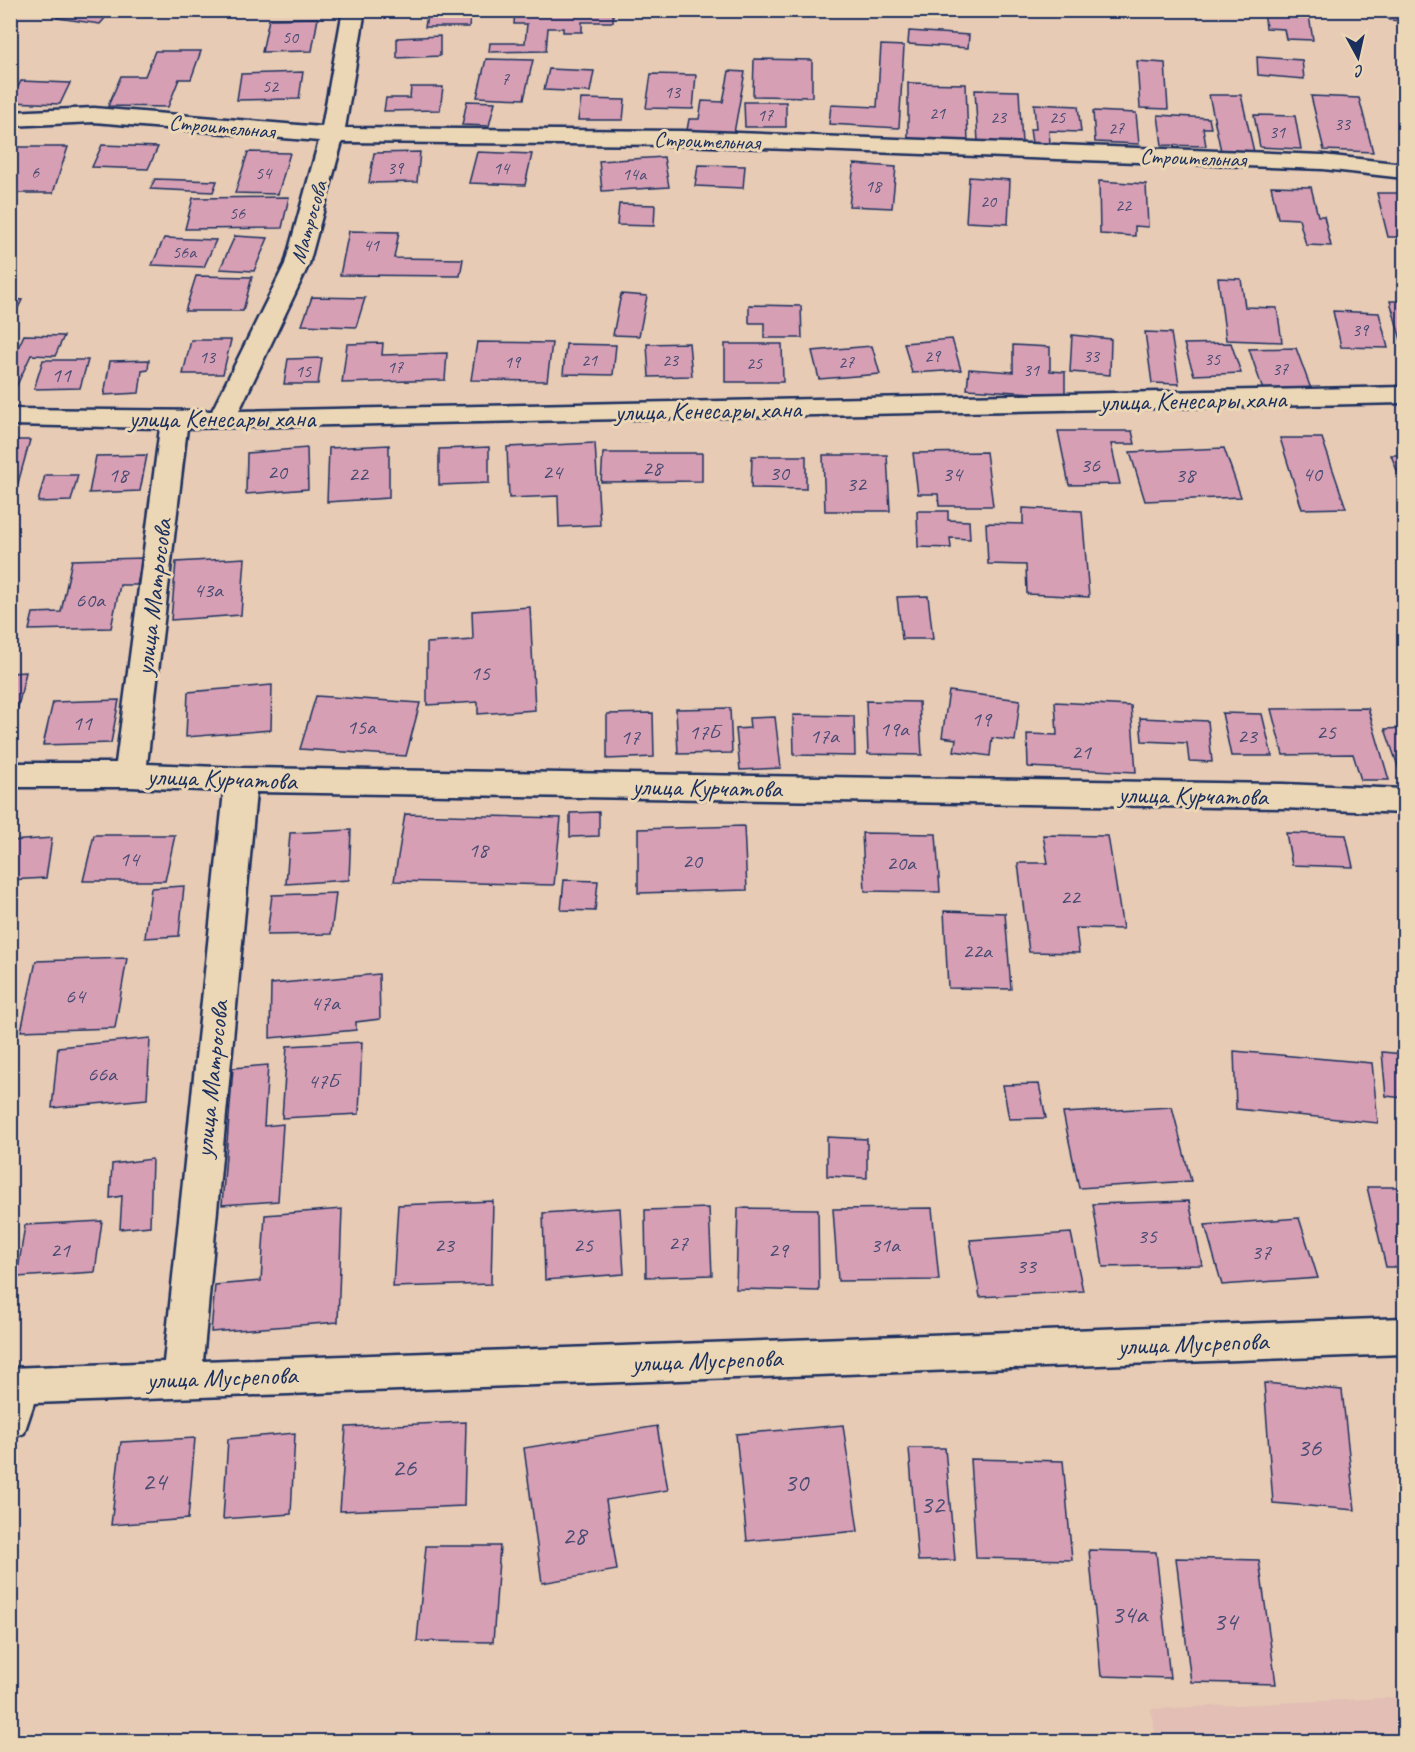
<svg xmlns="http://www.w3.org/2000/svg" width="1415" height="1752" font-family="Caveat,sans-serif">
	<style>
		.built { fill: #e2beb5 }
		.building { fill: #d69fb4; stroke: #1b2f5e; stroke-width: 1.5 }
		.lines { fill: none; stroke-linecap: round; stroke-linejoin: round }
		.street-casing { stroke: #1b2f5e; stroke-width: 5 }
		.street { fill: #ebd6b5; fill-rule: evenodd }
		.labels { text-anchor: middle; stroke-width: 6; stroke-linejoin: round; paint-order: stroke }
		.far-number-label { font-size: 18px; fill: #4a4b74 }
		.far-street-label { font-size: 22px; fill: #1b2f5e; stroke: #ebd6b5 }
		.number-label { font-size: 22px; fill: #4a4b74 }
		.street-label { font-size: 26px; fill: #1b2f5e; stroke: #ebd6b5 }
		.near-number-label { font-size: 27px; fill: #4a4b74 }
	</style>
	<rect width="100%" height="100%" fill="#e7cbb5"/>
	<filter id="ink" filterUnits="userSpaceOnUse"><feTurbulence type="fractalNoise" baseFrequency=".0167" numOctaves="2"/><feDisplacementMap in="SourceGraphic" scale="12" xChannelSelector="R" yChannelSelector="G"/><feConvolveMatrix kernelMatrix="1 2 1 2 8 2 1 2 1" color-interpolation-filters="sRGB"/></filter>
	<g filter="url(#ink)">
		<path class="built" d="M1404 1697V1742L1157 1741 1151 1709Z"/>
		<path class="building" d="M64 10H112L100 24 57 18Z
			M428 10H471L469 27H425Z
			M515 10H613V22H582V32H563V28H548L546 51 489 52 490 43H525L527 24H514Z
			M1264 10H1308L1313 40 1286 39 1284 29 1266 28Z
			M1386 10H1404V21L1389 20Z
			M318 18 312 51 262 52 269 19Z
			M909 31 969 35 968 48 908 44Z
			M440 36V56L397 58V38Z
			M881 45 904 46 899 128 829 124 831 105 877 107Z
			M155 51H201L191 79H179L168 107 108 106 121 76H145Z
			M1257 57 1302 60 1304 79 1258 75Z
			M486 59 533 60 524 99 477 97Z
			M754 59 812 60V97L753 96Z
			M1137 61 1165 63 1168 109 1140 108Z
			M549 69 594 71 590 92 544 90Z
			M729 71 745 72 734 133 687 130 689 119H699L702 101 723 102Z
			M303 72 299 99 237 100 241 74Z
			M651 74 696 75 693 109 646 108Z
			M21 81 70 83 60 104 10 102Z
			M908 83 966 84 968 143 908 141Z
			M411 87H443L440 110 384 111 386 98H410Z
			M975 90 1019 91 1022 144 978 142Z
			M1209 95H1241L1254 152 1221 151Z
			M1311 96 1359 98 1373 152 1324 150Z
			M581 99 625 100 623 120H578Z
			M467 101 495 102 489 126 462 125Z
			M744 102H786V127H745Z
			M1034 104 1078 106 1081 132 1049 131 1050 143H1032L1030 129H1036Z
			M1093 111 1136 113 1139 144 1095 142Z
			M1158 115 1209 118 1211 128H1203L1206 146 1162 145Z
			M1254 115 1295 116 1301 149 1260 147Z
			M102 145 158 147 148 169 92 167Z
			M12 147H68L53 193H10Z
			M248 152 290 153 278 194 235 193Z
			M420 152 417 182 369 183 374 153Z
			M477 152 532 154 525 185 469 183Z
			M664 157 669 187 602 191 599 161Z
			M854 164 896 167 892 208 849 206Z
			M698 165 745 166 743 188 695 186Z
			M969 177 1010 180 1008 224 966 222Z
			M155 179 217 181 213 192 150 189Z
			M1099 181 1146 184 1148 227 1135 226V236L1100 234Z
			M1271 186 1311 187 1318 216H1324L1331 246 1306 245 1299 219 1278 218Z
			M1377 193H1404V237H1388Z
			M289 197 282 228 185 229 193 198Z
			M619 204 655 205 654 226 617 225Z
			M349 231 399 232 394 258 463 259 460 276 340 275Z
			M235 236 268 238 254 271 220 269Z
			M164 238 216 240 204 267 152 265Z
			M196 276 252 277 243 311H185Z
			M1218 278 1241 279 1245 307 1277 308 1282 342 1226 340Z
			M621 294 647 296 639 336 613 335Z
			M312 297 365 298 356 327 302 325Z
			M10 299 22 300 10 324Z
			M1390 301H1404V340H1401Z
			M749 305 801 306 802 338H764V323H749Z
			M1333 311 1379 313 1388 348 1341 347Z
			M1145 332 1171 333 1179 384 1152 383Z
			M24 335 64 336 55 356 31 355 10 400V352H16Z
			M1072 335 1111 339 1110 375 1070 372Z
			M952 339 961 370 912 373 904 343Z
			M191 340H231L223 374H183Z
			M477 342 552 343 547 381 471 380Z
			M383 343 382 355 447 353 445 380 342 383 347 344Z
			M689 343 692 376 649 377 647 344Z
			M1231 343 1241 373 1194 375 1184 344Z
			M566 344 616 345 613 375 563 374Z
			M725 344H782L783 382H725Z
			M1013 345 1050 347V371L1065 372V395L967 389 969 369 1013 372Z
			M872 346 880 374 819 379 812 351Z
			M1296 348 1311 389 1263 390 1249 349Z
			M322 358 318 384H284L288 359Z
			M43 360H88L80 388 34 389Z
			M149 360 148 370 142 371 139 393 104 395 110 361Z
			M1058 431H1132L1135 444H1111L1120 484 1069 485Z
			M1280 438H1322L1346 508 1302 509Z
			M10 440H30L18 483H10Z
			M595 443 600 525 559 527 558 496 509 498 507 447Z
			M389 445V498L327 502 329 448Z
			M489 447V483L439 485V449Z
			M307 448 308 489 246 494 247 453Z
			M1224 448 1241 497 1145 501 1130 452Z
			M986 452 993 506H939L938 494H918L913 453Z
			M603 453H702V481L601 482Z
			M147 455 140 491 89 493 96 456Z
			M823 455H887L890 511H825Z
			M1391 455H1404V481H1401Z
			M752 456H806V489L751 488Z
			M45 475H78L71 501 38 502Z
			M1023 508 1082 511 1089 597 1027 594 1026 565 988 564 986 523 1023 524Z
			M917 511H948V520L969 521 970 539 950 538 951 548 918 547Z
			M143 558 137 585H120L111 628 29 630 33 613 61 612 72 560Z
			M245 558 241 615 171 620 176 562Z
			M928 596 933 639H902L897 597Z
			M530 607 535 710 478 714V702L427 705V643L473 640 472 611Z
			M26 672 16 716H10V673Z
			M272 685 271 730 186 737 188 692Z
			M949 691 1020 700 1015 741 992 738 990 756 954 751 956 739 942 737Z
			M316 696 420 703 406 756 300 749Z
			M119 700 111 743 43 745 53 702Z
			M866 701 919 702 922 755 868 754Z
			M1055 702 1131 706 1136 772 1028 767 1027 734 1057 735Z
			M730 708 732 753 678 754 676 709Z
			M1368 708 1389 780H1361L1353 754 1283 755 1271 709Z
			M653 713 654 757 607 759V714Z
			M1222 713 1262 714 1272 756H1231Z
			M793 715 854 716 855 756 794 755Z
			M775 717 781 768 740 770 736 729 750 728 749 718Z
			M1140 718 1208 721 1212 762 1189 761 1187 743 1142 741Z
			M1404 728V769H1399L1385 729Z
			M599 812V836L570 837V813Z
			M405 814 561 818 554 885 394 881Z
			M744 826 747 890 638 893V829Z
			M351 830 349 880 286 884 290 833Z
			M862 833 936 834 940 892 865 891Z
			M1286 833 1346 835 1353 867 1292 865Z
			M94 835H175L165 881H83Z
			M1043 835 1108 836 1123 929 1076 928 1079 953 1029 952 1018 863H1048Z
			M52 838 46 878 10 880V841Z
			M564 880 598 881 595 911 561 910Z
			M184 886 179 936 145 938 151 888Z
			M336 893 331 934 267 935 272 895Z
			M944 911 1005 913 1011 989 948 988Z
			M127 958 115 1028 21 1031 36 961Z
			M379 974 380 1019 356 1022V1030L270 1038 271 984Z
			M150 1038 147 1099 52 1108 58 1047Z
			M362 1042 359 1114 282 1118 287 1046Z
			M1234 1051 1372 1063 1378 1123 1236 1109Z
			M1382 1052 1404 1054V1098L1386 1096Z
			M268 1065 264 1126 283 1124 278 1201 222 1205 233 1068Z
			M1039 1084 1046 1118 1009 1119 1003 1085Z
			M1172 1107 1191 1181 1079 1188 1063 1113Z
			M827 1137 867 1139V1178L827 1176Z
			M152 1159 150 1226 120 1229 122 1196 110 1198 112 1164Z
			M1367 1187H1404V1267H1386Z
			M493 1201 491 1284 393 1287 398 1205Z
			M1189 1201 1202 1265 1103 1267 1093 1204Z
			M620 1208 624 1274 545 1280 543 1213Z
			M709 1208 712 1275 646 1277 645 1210Z
			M738 1208 818 1209 819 1291 736 1289Z
			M932 1208 939 1280 838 1281 833 1209Z
			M342 1209 338 1322 211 1332 215 1285 261 1281 265 1215Z
			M1299 1218 1318 1278 1222 1285 1205 1225Z
			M102 1221 95 1272 17 1277 25 1225Z
			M1071 1233 1083 1291 980 1297 970 1240Z
			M1264 1383 1342 1390 1355 1510 1273 1503Z
			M466 1422 464 1506 340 1511 346 1427Z
			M843 1425 858 1531 747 1541 736 1434Z
			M657 1426 668 1490 606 1500 617 1570 542 1583 524 1448Z
			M295 1433 291 1514 223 1519 228 1439Z
			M195 1438 188 1519 111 1525 121 1442Z
			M909 1448H945L955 1560 918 1561Z
			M970 1459 1063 1461 1072 1560 976 1558Z
			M426 1546H500L493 1642 417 1641Z
			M1089 1550 1156 1552 1170 1678 1101 1676Z
			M1176 1558 1259 1560 1276 1684 1191 1682Z"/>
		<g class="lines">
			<defs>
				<path id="street" d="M343 10H365L345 128 682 131 1323 155 1404 164V178L1323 169 682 145 342 142 309 264 239 411 1404 387V403L187 428 147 764 241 768 1283 784 1404 789V813L1283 808 256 792 203 1361 1404 1318V1354L34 1403 24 1433 10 1439V1368L164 1362 224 791 130 787H10V763H116L160 428 10 425V409L212 411 285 264 319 141 94 122 10 126V112L94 108 322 127Z"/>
			</defs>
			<use href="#street" class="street-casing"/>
			<use href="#street" class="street"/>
		</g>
	</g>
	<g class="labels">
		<g class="far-number-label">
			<text x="290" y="43">50</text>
			<text x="505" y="85">7</text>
			<text x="270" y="92">52</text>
			<text x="672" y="98">13</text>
			<text x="937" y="119">21</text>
			<text x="765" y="121">17</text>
			<text x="998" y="123">23</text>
			<text x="1057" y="123">25</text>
			<text x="1342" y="130">33</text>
			<text x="1116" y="134">27</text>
			<text x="1277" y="138">31</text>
			<text x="395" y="174">39</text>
			<text x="501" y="174">14</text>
			<text x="35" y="178">6</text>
			<text x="263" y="179">54</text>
			<text x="634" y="180">14а</text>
			<text x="873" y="192">18</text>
			<text x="988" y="207">20</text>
			<text x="1123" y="211">22</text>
			<text x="237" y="219">56</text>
			<text x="371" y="251">41</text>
			<text x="184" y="258">56а</text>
			<text x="1360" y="336">39</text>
			<text x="932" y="362">29</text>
			<text x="1091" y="362">33</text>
			<text x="207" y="363">13</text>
			<text x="1212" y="365">35</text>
			<text x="589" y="366">21</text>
			<text x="670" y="366">23</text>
			<text x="512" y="368">19</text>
			<text x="846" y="368">27</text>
			<text x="754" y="369">25</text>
			<text x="395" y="373">17</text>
			<text x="1280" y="375">37</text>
			<text x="1031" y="376">31</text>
			<text x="303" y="377">15</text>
		</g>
		<g class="far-street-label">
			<text transform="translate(222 126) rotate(5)" y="8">Строительная</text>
			<text transform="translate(707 140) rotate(2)" y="8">Строительная</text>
			<text transform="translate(1193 157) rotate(2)" y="8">Строительная</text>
			<text transform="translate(308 222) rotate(-74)" y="8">Матросова</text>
		</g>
		<g class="number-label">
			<text x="61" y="382">11</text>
			<text x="1090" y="472">36</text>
			<text x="652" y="475">28</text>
			<text x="277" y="479">20</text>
			<text x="552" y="479">24</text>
			<text x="779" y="480">30</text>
			<text x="358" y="481">22</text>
			<text x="952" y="481">34</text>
			<text x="1312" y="481">40</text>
			<text x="118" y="482">18</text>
			<text x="1185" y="482">38</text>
			<text x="856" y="491">32</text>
			<text x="208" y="597">43а</text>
			<text x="90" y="607">60а</text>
			<text x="480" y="680">15</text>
			<text x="981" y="726">19</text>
			<text x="82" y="730">11</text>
			<text x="361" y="734">15а</text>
			<text x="894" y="736">19а</text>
			<text x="704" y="739">17Б</text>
			<text x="1326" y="739">25</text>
			<text x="824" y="743">17а</text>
			<text x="1247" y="743">23</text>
			<text x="630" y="744">17</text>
			<text x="1081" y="759">21</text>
			<text x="478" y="857">18</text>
			<text x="129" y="866">14</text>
			<text x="692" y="868">20</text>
			<text x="901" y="870">20а</text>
			<text x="1070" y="904">22</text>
			<text x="977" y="958">22а</text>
			<text x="75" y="1003">64</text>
			<text x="325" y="1010">47а</text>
			<text x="102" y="1081">66а</text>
			<text x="323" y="1088">47Б</text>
			<text x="1147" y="1243">35</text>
			<text x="678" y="1250">27</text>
			<text x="444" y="1252">23</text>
			<text x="583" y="1252">25</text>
			<text x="885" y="1252">31а</text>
			<text x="60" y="1257">21</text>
			<text x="778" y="1257">29</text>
			<text x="1261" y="1259">37</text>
			<text x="1026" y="1273">33</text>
		</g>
		<g class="street-label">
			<text transform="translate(1193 400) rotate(-1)" y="9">улица Кенесары хана</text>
			<text transform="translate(708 410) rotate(-1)" y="9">улица Кенесары хана</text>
			<text x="222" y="427">улица Кенесары хана</text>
			<text transform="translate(153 597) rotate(-83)" y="9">улица Матросова</text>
			<text transform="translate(222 778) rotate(2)" y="9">улица Курчатова</text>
			<text transform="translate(707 787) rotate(1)" y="9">улица Курчатова</text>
			<text transform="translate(1193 795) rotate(1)" y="9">улица Курчатова</text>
			<text transform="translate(211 1079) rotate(-84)" y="9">улица Матросова</text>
			<text transform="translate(1193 1343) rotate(-2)" y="9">улица Мусрепова</text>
			<text transform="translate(707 1360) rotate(-2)" y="9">улица Мусрепова</text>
			<text transform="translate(222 1377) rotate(-2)" y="9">улица Мусрепова</text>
		</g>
		<g class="near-number-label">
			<text x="1309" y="1456">36</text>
			<text x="404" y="1476">26</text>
			<text x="154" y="1490">24</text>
			<text x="796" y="1491">30</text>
			<text x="932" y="1513">32</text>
			<text x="574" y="1544">28</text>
			<text x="1129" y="1623">34а</text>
			<text x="1225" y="1630">34</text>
		</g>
	</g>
	<rect width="1415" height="1752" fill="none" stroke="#ebd6b5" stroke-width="36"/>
	<rect x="18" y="18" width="1379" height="1716" fill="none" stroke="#1b2f5e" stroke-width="2" filter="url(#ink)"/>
	<g transform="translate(1358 57) rotate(172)" stroke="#ebd6b5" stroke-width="4.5" paint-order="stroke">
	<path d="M0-4.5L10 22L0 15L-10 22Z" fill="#1b2f5e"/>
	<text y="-9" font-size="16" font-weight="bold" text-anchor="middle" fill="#1b2f5e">С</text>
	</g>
</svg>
